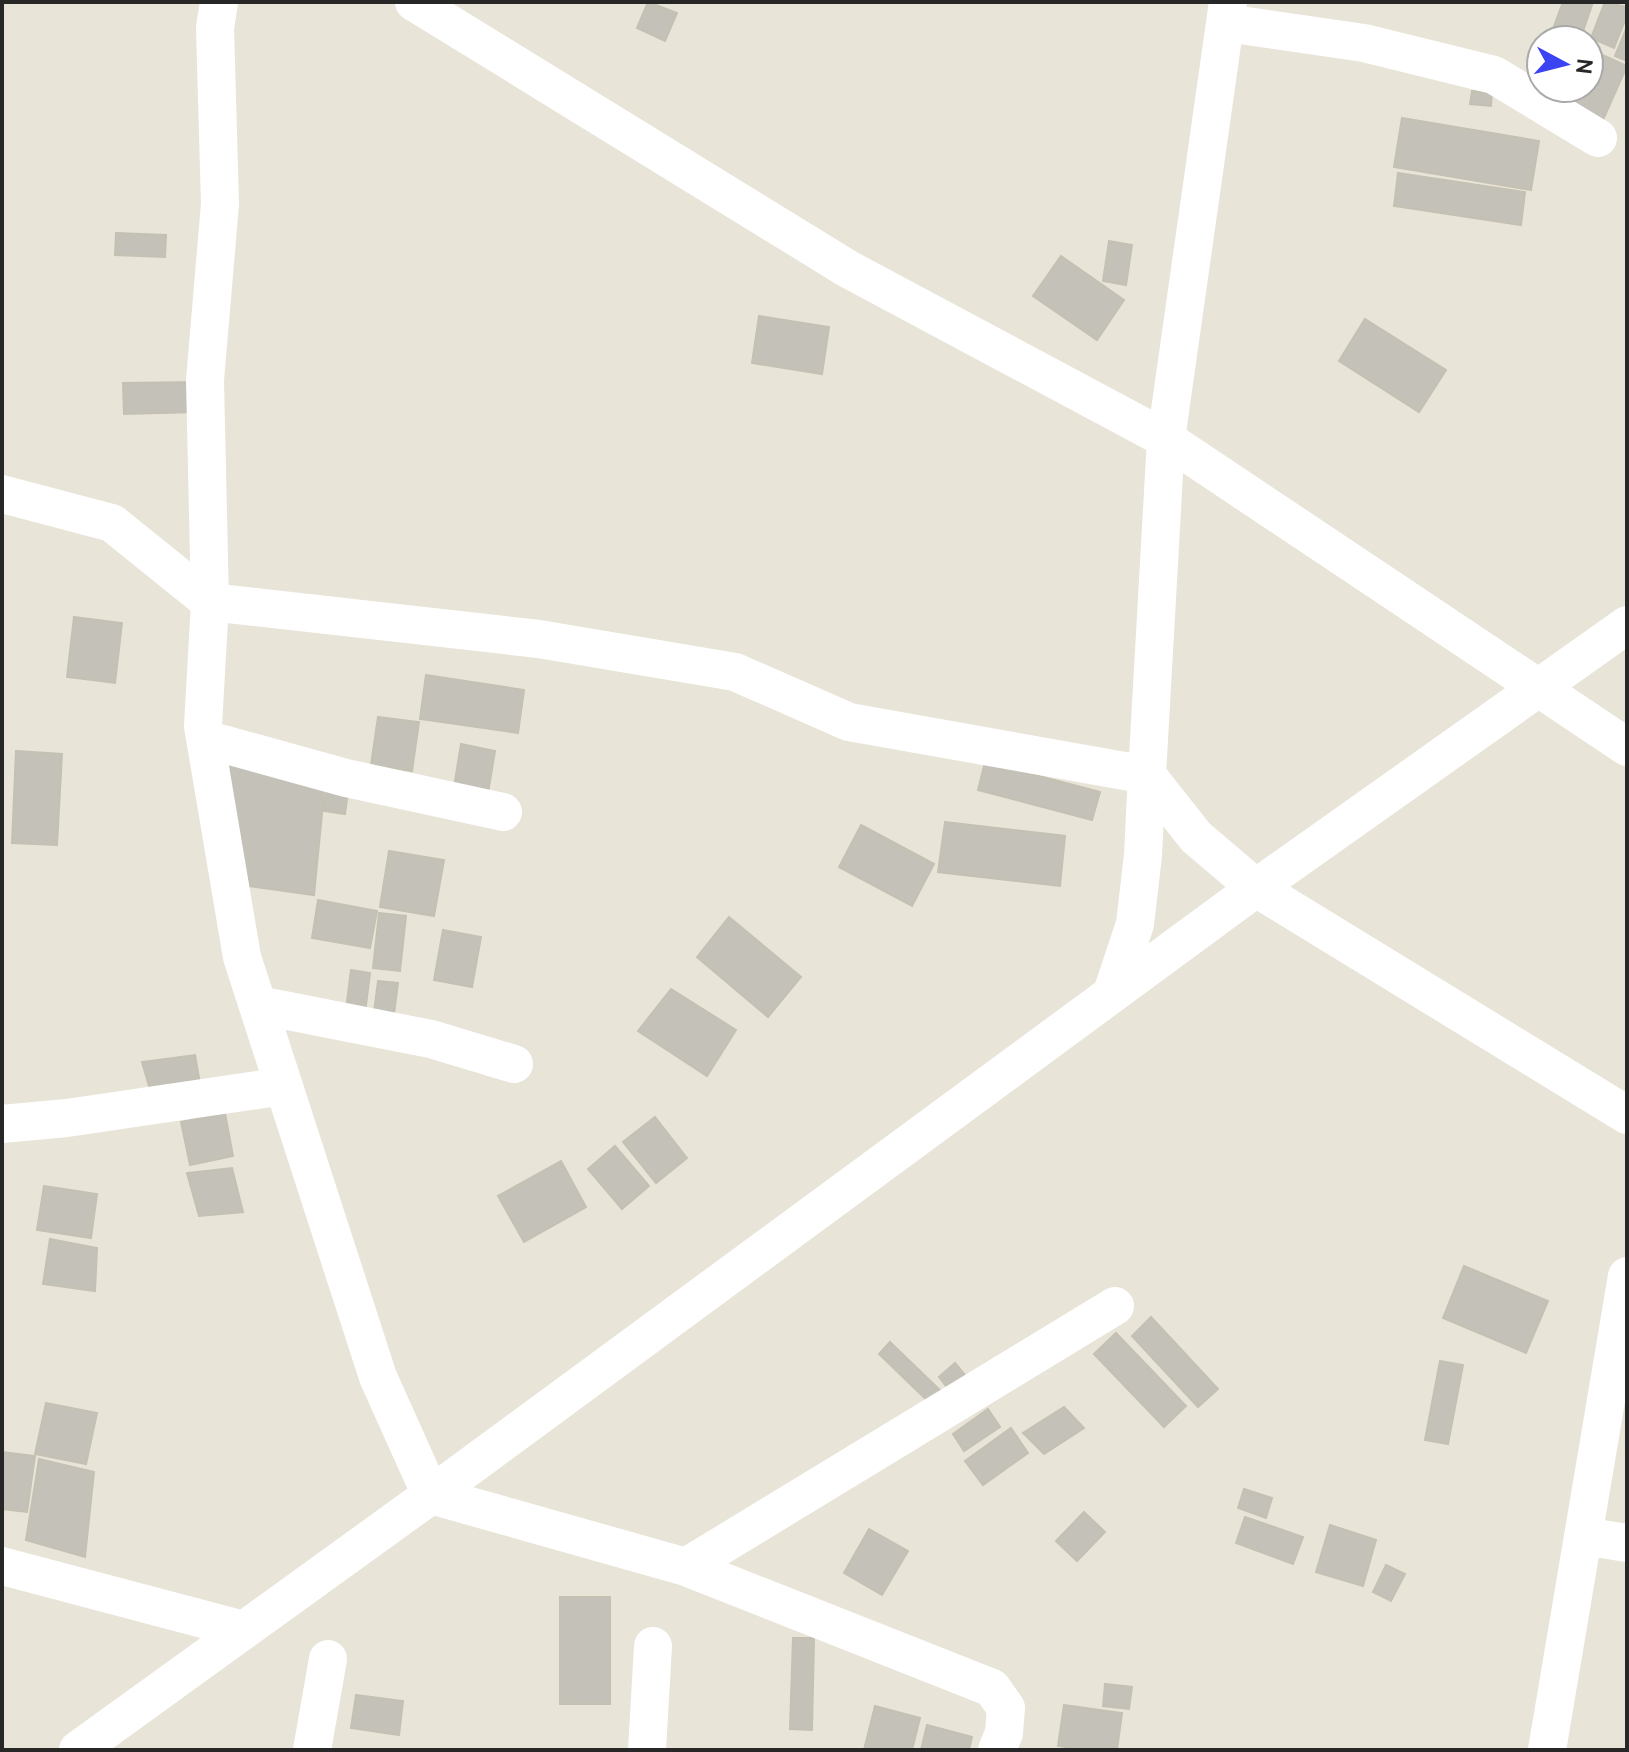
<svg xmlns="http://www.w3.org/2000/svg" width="1629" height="1752" font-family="Cabin,sans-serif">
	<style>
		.building { fill: #c4c1b8; stroke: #c4c0b2; stroke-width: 2 }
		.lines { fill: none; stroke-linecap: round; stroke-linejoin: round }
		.minor { stroke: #fff; stroke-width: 38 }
	</style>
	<rect width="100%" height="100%" fill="#e9e4d8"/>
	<path class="building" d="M648 2 677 13 665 41 637 28Z
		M1563 2H1593L1580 40H1549Z
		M1605 2 1627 7V15L1614 48 1591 38Z
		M1627 27V61L1615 56Z
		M1589 49 1627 66 1603 120 1564 102 1571 88H1589Z
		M1472 91 1492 93 1491 106 1470 104Z
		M1402 118 1539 141 1531 190 1394 167Z
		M1398 173 1525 192 1521 225 1394 206Z
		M116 233 166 235 165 257 115 255Z
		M1109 241 1132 245 1126 285 1103 281Z
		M1061 256 1124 300 1097 340 1033 296Z
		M759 316 829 327 822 374 752 363Z
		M1365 319 1446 370 1419 412 1339 361Z
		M197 382V412L124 414 123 383Z
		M74 617 122 623 115 683 67 677Z
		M426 675 524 690 518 733 420 719Z
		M378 717 419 722 412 771 371 765Z
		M461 744 495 751 488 793 454 787Z
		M16 751 62 754 57 845 12 843Z
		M985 762 1100 792 1092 820 978 790Z
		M230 764 325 783 314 895 241 885Z
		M327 788 348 791 345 814 324 811Z
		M945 822 1065 836 1060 886 938 872Z
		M861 825 934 864 912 906 839 867Z
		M389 851 444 860 434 916 380 907Z
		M318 900 377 911 370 948 312 938Z
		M379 913 406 916 400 971 373 968Z
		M729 917 801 977 768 1017 697 957Z
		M443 930 481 937 472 987 434 980Z
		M351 970 370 973 365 1013 346 1010Z
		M378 981 398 983 394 1014 374 1012Z
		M671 989 736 1030 707 1076 638 1031Z
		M195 1055 202 1095 153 1100 142 1062Z
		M225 1113 233 1156 190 1165 181 1122Z
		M655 1117 687 1158 656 1183 623 1142Z
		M615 1146 649 1186 622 1209 588 1169Z
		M561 1161 586 1207 524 1242 498 1196Z
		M232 1168 243 1212 199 1216 187 1173Z
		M44 1186 97 1194 91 1238 37 1230Z
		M50 1239 97 1248 95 1291 43 1284Z
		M1464 1266 1548 1301 1526 1353 1443 1318Z
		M1151 1317 1218 1389 1198 1407 1132 1336Z
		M1116 1333 1186 1406 1164 1427 1094 1354Z
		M890 1342 945 1395 934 1407 879 1354Z
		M1440 1361 1463 1365 1448 1444 1425 1440Z
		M955 1363 970 1381 953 1395 939 1377Z
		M46 1403 97 1413 86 1464 35 1454Z
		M1064 1407 1084 1428 1044 1454 1023 1433Z
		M988 1409 1000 1427 964 1451 953 1434Z
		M1011 1428 1028 1453 983 1485 965 1461Z
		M2 1452 35 1456 27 1512 2 1509Z
		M39 1459 94 1472 85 1557 26 1540Z
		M1244 1489 1272 1498 1266 1518 1238 1508Z
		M1084 1512 1105 1532 1077 1561 1056 1541Z
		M1245 1517 1303 1537 1293 1564 1236 1543Z
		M1330 1525 1376 1540 1363 1586 1316 1572Z
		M869 1529 908 1551 882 1595 844 1573Z
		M1386 1565 1405 1574 1391 1601 1373 1592Z
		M560 1597H610V1704H560Z
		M793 1638H814L812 1730 790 1729Z
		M1105 1684 1132 1687 1129 1709 1103 1706Z
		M356 1695 403 1701 399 1735 351 1728Z
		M1064 1705 1122 1713 1117 1750H1087L1058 1746Z
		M875 1706 920 1718 912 1750H864Z
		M927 1725 972 1737 969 1750H921Z"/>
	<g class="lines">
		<path class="minor" d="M219 2 215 28 220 204 205 380 210 602 203 726 242 957 378 1377 431 1495 686 1567 992 1688 1006 1708 1004 1733 997 1750
			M414 2 848 269 1166 439 1627 747
			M1228 2 1166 439 1147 775 1196 837 1256 888 1627 1115
			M1226 23 1364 43 1494 75 1598 138
			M2 494 112 523 210 602 539 639 735 672 849 722 1147 775 1143 855 1135 924 1112 993
			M205 739 346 778 503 812
			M258 1005 431 1039 514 1064
			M2 1124 67 1118 284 1086
			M1583 1536 1627 1543
			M2 1566 244 1630
			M686 1567 1115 1306
			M78 1750 431 1495 1256 888 1627 625
			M312 1750 328 1659
			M647 1750 653 1646
			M1547 1750 1627 1276"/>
	</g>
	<rect width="1629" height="1752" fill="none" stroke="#272727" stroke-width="8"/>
	<g transform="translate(1565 64) rotate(97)"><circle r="38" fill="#ffffff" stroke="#a9a9a9" stroke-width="2"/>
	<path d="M0-6L14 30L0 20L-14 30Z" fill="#3b44f3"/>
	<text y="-12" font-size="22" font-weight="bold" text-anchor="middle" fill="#272727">N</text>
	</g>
</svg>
